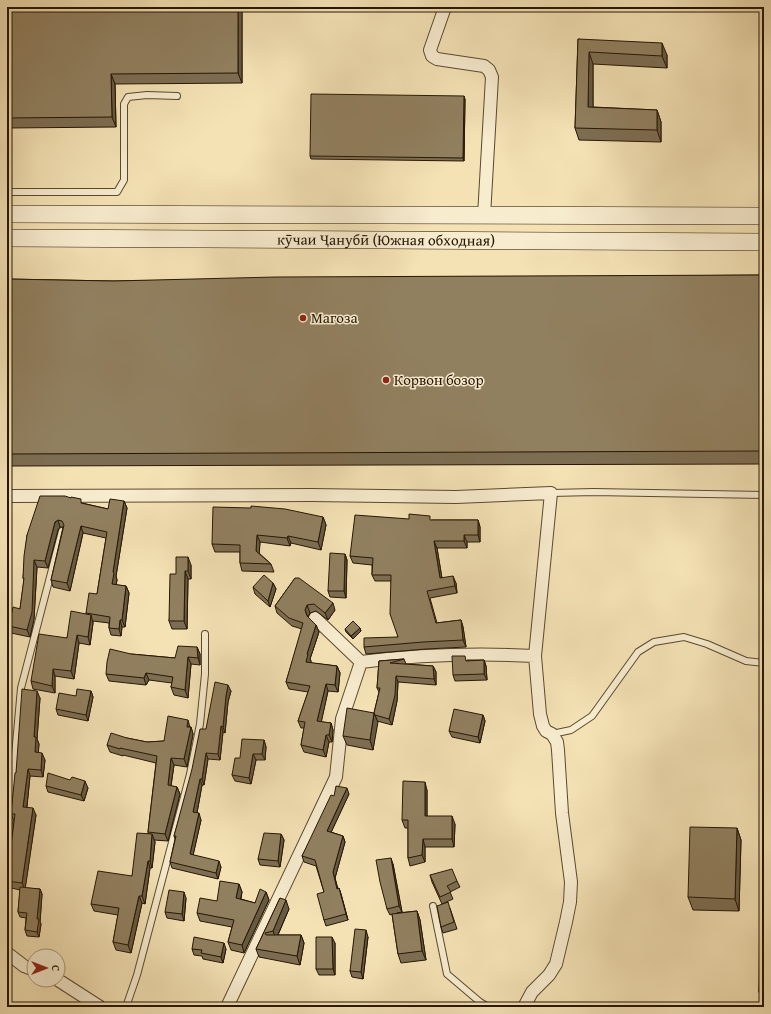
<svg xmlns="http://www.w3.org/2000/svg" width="771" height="1014" font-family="'Gentium Book Plus',serif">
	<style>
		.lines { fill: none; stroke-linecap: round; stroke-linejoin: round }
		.lane-casing { stroke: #5a4930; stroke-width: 8 }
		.street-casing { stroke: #5a4930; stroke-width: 14 }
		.secondary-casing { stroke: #261604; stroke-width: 18 }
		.lane { stroke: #f8eccf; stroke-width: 6 }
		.street { stroke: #f8eccf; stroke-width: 12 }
		.secondary { stroke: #f8eccf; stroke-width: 17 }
		.wall { fill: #7d6e53; stroke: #261604 }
		.shaded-wall { fill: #665a43; stroke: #261604 }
		.building { fill: #918060; stroke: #261604 }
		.poi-dot { fill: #8f2418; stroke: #f8eccf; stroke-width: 1.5 }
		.labels { text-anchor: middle; stroke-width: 3; stroke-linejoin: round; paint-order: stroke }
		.street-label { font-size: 15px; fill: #261604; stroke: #f8eccf }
		.poi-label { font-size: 15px; fill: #261604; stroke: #f8eccf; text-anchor: start }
	</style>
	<rect width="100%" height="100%" fill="#f4e2b5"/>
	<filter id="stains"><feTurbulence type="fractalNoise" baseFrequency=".005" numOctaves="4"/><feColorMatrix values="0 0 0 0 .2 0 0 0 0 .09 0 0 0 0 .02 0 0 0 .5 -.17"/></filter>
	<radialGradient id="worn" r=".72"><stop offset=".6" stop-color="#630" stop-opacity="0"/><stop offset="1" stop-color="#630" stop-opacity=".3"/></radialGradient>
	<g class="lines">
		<defs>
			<path id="lane" d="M7 192H117L124 180V104L128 97 147 95 177 96
				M551 493 594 492 764 495
				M552 734 571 730 592 716 638 652 654 642 684 637 707 644 746 661 764 663
				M7 845 21 688 62 531
				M433 906 447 974 480 1002 488 1007
				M126 1007 137 975 190 774 200 724 205 674V634"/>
			<path id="street" d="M445 7 430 50 432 56 437 59 484 66 489 70 492 77 484 216
				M7 496 311 495 456 497 551 493 535 656 540 714 543 726 546 731 552 734 557 742 558 750 562 813 571 882 570 902 566 922 556 964 549 975 532 992 524 1007
				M315 618 361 662C417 655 479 653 535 656
				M7 953 24 966 34 970
				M58 980 100 1007
				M227 1007 336 777 342 719 361 662"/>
			<g id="secondary">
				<path d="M7 214 764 216"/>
				<path id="s1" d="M7 238 764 242"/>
			</g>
		</defs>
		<use href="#lane" class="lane-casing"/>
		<use href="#street" class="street-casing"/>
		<use href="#secondary" class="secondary-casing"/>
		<use href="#lane" class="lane"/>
		<use href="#street" class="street"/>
		<use href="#secondary" class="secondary"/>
	</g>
	<path class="wall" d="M7 7H242V83L115 84 116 127 7 128Z
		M578 39 667 55V68L593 64V107L657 110 661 122V142L579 140 575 128Z
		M465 99 464 161 311 159 310 156Z
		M764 275V464L7 466V279L113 281Z
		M124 501 127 508 116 576 117 580 116 585 126 586 129 593 125 627H122L121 636 111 635 109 628V623L93 621V623L90 645 79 643 74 679 55 676V693L33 689 31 681 86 614V613L97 594 106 538 83 533 70 591 53 587 51 580 63 527H60L58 530 48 568 37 567 34 619 30 637 11 633 9 626 20 609 24 580 23 578 27 535 82 503 108 509Z
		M323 517 326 525 321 550 291 543 290 546 260 542 259 553 271 564 274 572 242 571 240 563V552H215L212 544Z
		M432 520H478L480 527V542H467V548H437L442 578 456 583 457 593 430 598 437 623 461 620 463 627 466 647 426 649 366 654 364 647 398 637 391 581H375L372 575V565L353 563 350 556Z
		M345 554 347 560 346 598 330 597 328 591Z
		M191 565V579H188L187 629H172L169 621 176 574Z
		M295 578 335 610 328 620 316 611 310 613 308 617 316 625 319 632 310 659 311 661V663L337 666 340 673 338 692 328 691 321 722 331 723 333 730 332 742H329L326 757 304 752 301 745 304 728H301L298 721 308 692 289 689 286 682 302 629 292 626 277 613 275 606Z
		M273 583 276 589 270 607 255 594 253 587Z
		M360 628 361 631 353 639 346 632 345 629Z
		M197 647 200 654V665L191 664 188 698 174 695 171 687 172 683 149 680 146 685 109 681 106 674 131 654 175 658Z
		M404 659 406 664 433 666 436 672V685L398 682 397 701 392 725 377 721 373 750 347 745 343 736 374 713 379 692 377 688 379 661Z
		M467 660H484L486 666 487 680 455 681 453 675Z
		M91 691 93 697 88 721 58 715 56 709 76 696Z
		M231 691 228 702 225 733 223 732 220 760 208 759 204 785H202L197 813 201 820 193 855 221 867 218 879 172 868 170 862 175 839 174 836 206 729Z
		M40 698 37 739 39 744 38 752 45 760 43 777 30 776 27 807 36 815 25 888 40 889 42 894 40 922 41 924 39 937 27 936 25 930 26 918 20 917 18 912 20 890 7 887V863L10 854 14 821 11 814 16 773Z
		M483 715 485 721 480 743 452 737 449 731Z
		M190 727H191L193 734 187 767 174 765 171 786 177 787 180 794 168 841 154 840 155 842 152 868H150L145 904 142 903 131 953 116 950 113 942 118 915 94 911 91 904 132 876 148 834V832L156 763 123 755V756L110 752 107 745 127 738 147 742 164 741Z
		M264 740 266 747 265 760H256L251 784 235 781 232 775 240 758Z
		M46 786 88 788 84 801 48 792Z
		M427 790V816L455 824 454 847H425V862L410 866 408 858V828H405L402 820Z
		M349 794 331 832 343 836 345 842 335 878 338 889 339 888 341 894 348 920 326 926 324 920V892L316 866 304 862 302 856 334 796Z
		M737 828 741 840 739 911 693 910 688 897Z
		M281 834 284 840 280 867 260 865 258 859Z
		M393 864 402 912 397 913 417 911 420 920 426 960 401 963 398 954 392 914 390 915 387 909Z
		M430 875 457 881 460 887 450 892 453 899 442 904 432 882Z
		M239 884 242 892 241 899 255 903 266 892 269 900 244 953 231 950 228 942 232 927 200 921 197 913 217 901Z
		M764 887V995H760L759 992Z
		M186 898 184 921 167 918 165 912Z
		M280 898 289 909 278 935H301L304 943 300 965 259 957 256 949Z
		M450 908 457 929 443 933 441 927Z
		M368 937 363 979 352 977 350 971Z
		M335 943V975H319L316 969Z
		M192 949H226L223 963 203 959 202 956 194 955Z"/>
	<path class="shaded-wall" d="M238 7H242V83L238 73Z
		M662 43 667 55V68L662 56Z
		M589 52 593 64V119L588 107Z
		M111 74 115 84 116 127 112 117Z
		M464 96 465 99 464 161 463 158Z
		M657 110 661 122V142L657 130Z
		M124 501 127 508 116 576 117 580 115 591 112 584 113 572Z
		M323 517 326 525 321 550 318 542Z
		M58 520 60 527 58 530 48 568 45 561 55 522Z
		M478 520 480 527V542L478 535Z
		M81 526 83 533 70 591 67 583Z
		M257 535 260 542 259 558 256 551Z
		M464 535 467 542V548L464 541Z
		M288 536 291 543 290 546 287 538Z
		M434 541 437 548 443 585 440 578Z
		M345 554 347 560 346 598 344 591Z
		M188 557 191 565V579L188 571Z
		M34 560 37 567 34 619 30 637 27 630Z
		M185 571 188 579 187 629 184 621Z
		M453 576 456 583 457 593 455 586Z
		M273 583 276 589 270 607 268 601Z
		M126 586 129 593 125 627 122 620Z
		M333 603 335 610 328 620 325 613Z
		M307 605 310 613 308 617 310 623 305 610Z
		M91 615 93 623 90 645 88 637Z
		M120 620 122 627 121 636 119 629Z
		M461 620 463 627 466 647 463 640Z
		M316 625 319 632 310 659 311 661 309 669 306 662 307 654Z
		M360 628 361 631 353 639 351 636Z
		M77 635 79 643 74 679 71 671Z
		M197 647 200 654V665L198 658Z
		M188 657 191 664 188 698 185 690Z
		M484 660 486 666 487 680 484 674Z
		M337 666 340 673 338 692 335 685Z
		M433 666 436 672V685L434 679Z
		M53 669 55 676V693L52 686Z
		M146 673 149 680 146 685 144 678Z
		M396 676 398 682 397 701 392 725 389 719Z
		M326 684 328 691 320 728 317 721Z
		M228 685 231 691 228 702 225 733 223 727 226 696Z
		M37 691 40 698 37 739 39 744 38 759 35 752 34 737Z
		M91 691 93 697 88 721 86 715Z
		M374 713 378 722 373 750 370 740Z
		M483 715 485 721 480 743 478 737Z
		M188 720 190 727H187Z
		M331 723 333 730 332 742 329 735Z
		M221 726 223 732 220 760 218 754Z
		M191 727 193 734 187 767 184 759Z
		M326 735 329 742 326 757 323 750Z
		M264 740 266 747 265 760 262 754Z
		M42 753 45 760 43 777 41 770Z
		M206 753 208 759 204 785 202 779Z
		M253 754 256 760 251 784 249 778Z
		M171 758 174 765 170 792 168 785Z
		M28 769 30 776 26 814 23 807Z
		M200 779 202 785 196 818 193 812Z
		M85 781 88 788 84 801 81 795Z
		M425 782 427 790V824L425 816Z
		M177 787 180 794 168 841 165 834Z
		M347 788 349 794 329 837 327 831Z
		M33 808 36 815 25 890 22 883Z
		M199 813 201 820 192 860 190 854Z
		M452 816 455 824 454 847 452 839Z
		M737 828 741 840 739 911 735 899Z
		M152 834 155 842 152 868 150 861Z
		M281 834 284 840 280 867 278 861Z
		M343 836 345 842 335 878 339 895 333 872Z
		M423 839 425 847V862L422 855Z
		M391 858 393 864 402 912 399 906Z
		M148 861 150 868 145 904 142 896Z
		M219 861 221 867 218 879 216 873Z
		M239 884 242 892 239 906 236 898Z
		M339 888 341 894 348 920 346 914Z
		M40 889 42 894 40 922 41 924 39 937 37 932V919Z
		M184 892 186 898 184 921 182 914Z
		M266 892 269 900 244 953 242 945Z
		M139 896 142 903 131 953 128 945Z
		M286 900 289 909 276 939 273 931Z
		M417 911 420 920 426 960 422 951Z
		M366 930 368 937 363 979 361 972Z
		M301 935 304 943 300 965 297 956Z
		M332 937 335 943V975L333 969Z
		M224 943 226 949 223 963 221 957Z"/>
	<path class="building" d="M7 7H238V73L111 74 112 117 7 118Z
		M578 39 662 43V56L589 52 588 107 657 110V130L575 128Z
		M311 94 464 96 463 158 310 156Z
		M764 275V451L7 454V279L113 281 276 277Z
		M40 496H65L71 498V497L81 499V503L108 509 110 499 124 501 113 572 114 573 112 584 126 586 122 620H120L119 629 109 628 110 617 86 613 89 593 97 594 107 532 81 526 67 583 51 580 64 525 62 521 58 520 55 522 45 561 34 560 32 612 27 630 9 626 13 607 20 609 24 578H23L24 556 27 535Z
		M251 506 285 509 323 517 318 542 288 536 287 538 257 535 256 551 271 564 240 563V545L212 544 213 507 251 508Z
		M409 514 430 516V520H478V535H464V541H434L440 578 453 576 455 586 427 591 436 623 461 620 463 640 423 642 364 647V638L398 637 390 614 391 575H372L373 558 350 556 355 515 409 519Z
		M330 553 345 554 344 591H328Z
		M176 557H188V571H185L184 621H169L170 574H176Z
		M264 575 273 583 268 601 253 587Z
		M295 578H299L333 603 325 613 314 604 307 605 305 610 307 616 316 625 307 654H308L306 662 337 666 335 685 326 684 317 721 331 723 329 735H326L323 750 301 745 305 722 298 721 310 686 286 682 303 623 289 618 275 606Z
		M71 611 91 615 88 637 77 635 71 671 53 669 52 686 31 681 39 634 67 638Z
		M353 621 360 628 351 636 345 629Z
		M178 646 197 647 198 658 188 657 185 690 171 687 173 677 146 673 144 678 106 674 107 662 110 649 131 654 175 658Z
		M452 656H465L466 661 484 660V674L453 675Z
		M404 659 390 663 433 666 434 679 396 676 395 695 389 719 375 715 374 713 380 688H377L379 661Z
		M215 682 228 685 226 696 223 727 221 726 218 754 206 753 202 779H200L193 812 199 813 190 854 219 861 216 873 170 862 176 836H174L192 769 200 729H206Z
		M22 689 37 691 34 737H36L35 752 42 753 41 770 28 769 23 807 33 808 22 883 7 881V863L8 854H10L15 814H11L15 773H16Z
		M77 689 91 691 86 715 56 709 59 693 76 696Z
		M347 708 374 713 370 740 343 736Z
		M454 709 483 715 478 737 449 731Z
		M168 716 188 720 187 727H191L184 759 171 758 168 785 177 787 165 834 148 832 157 756 120 748V749L107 745 111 733 127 738 147 742 164 741Z
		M242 739 264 740 262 754H253L249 778 232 775 235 758H240Z
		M48 773 70 780 72 777 85 781 81 795 46 786Z
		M403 781 425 782V816H452V839H423L422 855 408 858V820H402Z
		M336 786 347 788 327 831 343 836 333 872 337 889 339 888 346 914 324 920 317 894 324 892 315 860 302 856 331 795 334 796Z
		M690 827 737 828 735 899 688 897Z
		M137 833 152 834 150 861H148L142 896H139L128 945 113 942 119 908 91 904 98 871 132 876Z
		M264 833 281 834 278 861 258 859Z
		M391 858 399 906 387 909 380 882 376 860Z
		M452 869 457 881 447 886 451 892 440 897 430 875Z
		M220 881 239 884 236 898 255 903 260 889 266 892 242 945 228 942 234 920 197 913 200 898 217 901Z
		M20 887 40 889 37 919H39L37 932 25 930 27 913 18 912Z
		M760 887H764V992H759Z
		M169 890 184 892 182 914 165 912Z
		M280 898 286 900 273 931 265 933 266 935H301L297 956 256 949Z
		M448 902 454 922 441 927 437 906Z
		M417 911 422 951 398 954 392 914Z
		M355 929 366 930 361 972 350 971Z
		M194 937 224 943 221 957 201 953 202 950 192 949Z
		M316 937H332L333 969H316Z"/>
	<g class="poi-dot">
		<circle cx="303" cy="318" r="4"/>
		<circle cx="386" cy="380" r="4"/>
	</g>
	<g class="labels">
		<g class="street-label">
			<text dy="5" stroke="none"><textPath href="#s1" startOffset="379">кӯчаи Ҷанубӣ (Южная обходная)</textPath></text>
		</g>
		<g class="poi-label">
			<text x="311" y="323">Магоза</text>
			<text x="394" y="385">Корвон бозор</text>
		</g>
	</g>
	<rect width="771" height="1014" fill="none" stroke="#f4e2b5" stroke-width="24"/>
	<rect x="8" y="8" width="755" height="998" fill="none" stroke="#261604" stroke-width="2"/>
	<rect x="12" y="12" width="747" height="990" fill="none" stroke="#261604"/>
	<g transform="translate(46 968) rotate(90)"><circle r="19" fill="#f8eccf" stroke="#a4967e"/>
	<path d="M0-3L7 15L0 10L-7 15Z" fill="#8f2418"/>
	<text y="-6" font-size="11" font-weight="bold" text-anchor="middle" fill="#261604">С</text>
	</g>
	<rect width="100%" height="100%" filter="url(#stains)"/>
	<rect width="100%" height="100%" fill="url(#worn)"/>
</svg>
